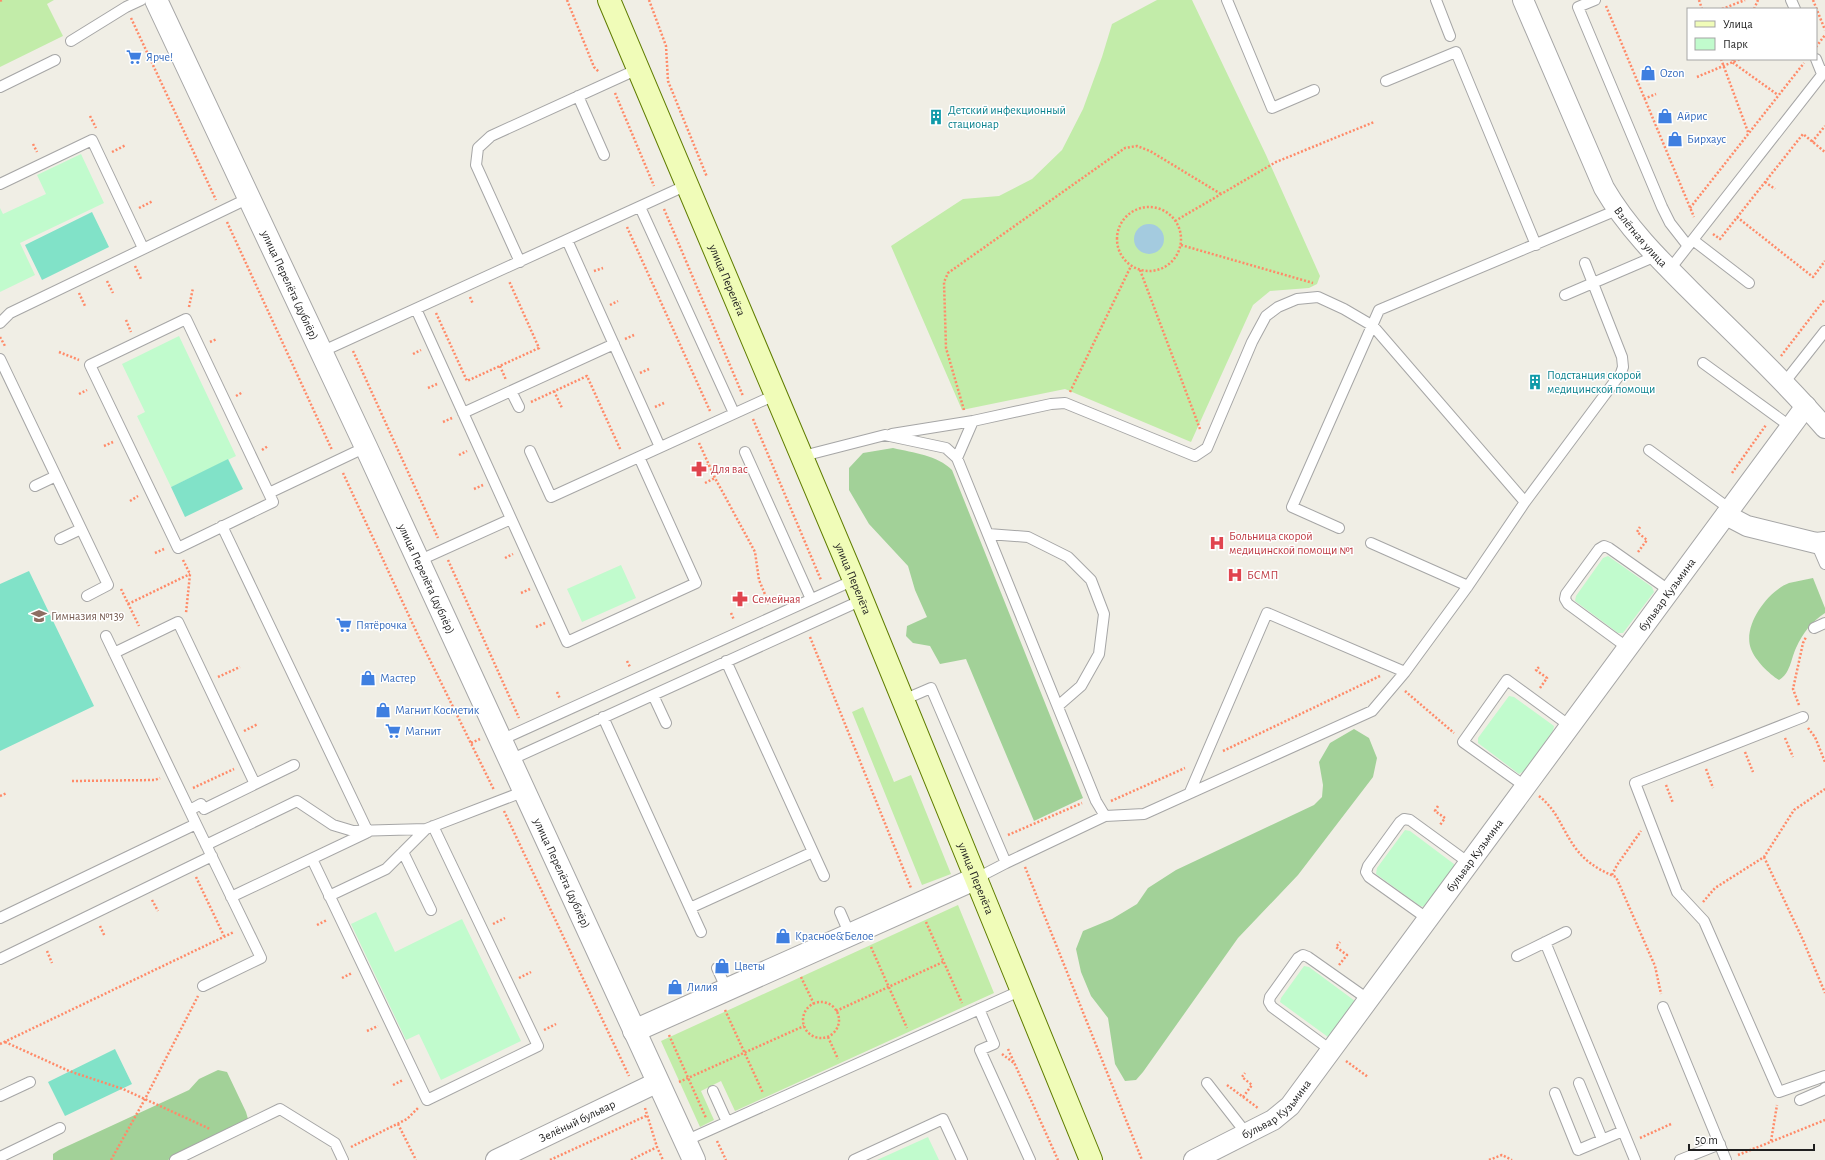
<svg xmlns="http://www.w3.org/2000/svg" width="1825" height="1160" font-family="'Alegreya Sans',sans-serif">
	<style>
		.grass { fill: #c2eca9 }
		.forest { fill: #a2d198 }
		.park { fill: #c1fbcd }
		.pitch { fill: #81e2c8 }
		.water { fill: #a4cbdf }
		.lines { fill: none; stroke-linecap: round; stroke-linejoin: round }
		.service-casing { stroke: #a6a6a6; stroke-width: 12 }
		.minor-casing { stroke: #a6a6a6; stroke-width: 22 }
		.tertiary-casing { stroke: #a6a6a6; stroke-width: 24 }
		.secondary-casing { stroke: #5f7c01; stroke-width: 24 }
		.path { stroke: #ff8a68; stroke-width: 2.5; stroke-dasharray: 2 2; stroke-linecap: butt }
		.service { stroke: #fff; stroke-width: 10 }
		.minor { stroke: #fff; stroke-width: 20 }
		.tertiary { stroke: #fff; stroke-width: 22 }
		.secondary { stroke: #f0fcb8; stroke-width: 22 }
		.labels { text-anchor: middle; stroke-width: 3; stroke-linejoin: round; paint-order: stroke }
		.shop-label { font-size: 12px; fill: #366cbe; stroke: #fff; text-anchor: start }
		.culture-label { font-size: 12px; fill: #0d838f; stroke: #fff; text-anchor: start }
		.street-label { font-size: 12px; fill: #1f1f1f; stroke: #fff }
		.health-label { font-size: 12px; fill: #be3a42; stroke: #fff; text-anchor: start }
		.education-label { font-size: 12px; fill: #785e54; stroke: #fff; text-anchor: start }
	</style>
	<rect width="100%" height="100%" fill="#f0eee5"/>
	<path class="grass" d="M0 0H54L47 4 63 36 0 67Z
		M1157 0H1192L1266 155 1320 276 1317 284 1309 288 1270 291 1253 305 1191 442 1065 389 962 410 891 246 963 199 999 196 1032 179 1062 150 1083 109 1102 57 1112 24Z
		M863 707 894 782 911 775 951 874 922 885 852 712Z
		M958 905 994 993 735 1111 721 1081 701 1091 714 1120 700 1127 661 1041Z"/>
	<path class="forest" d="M893 448C914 453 937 455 952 470L1083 798 1034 821 966 659 940 664 930 646 913 643 906 636 907 626 927 617 915 590 908 566 869 524 849 490V468L863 453Z
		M1813 578 1825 608V613C1811 622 1803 633 1796 648 1791 659 1790 674 1779 680 1769 674 1755 660 1751 649 1742 626 1768 591 1789 583 1797 581 1805 580 1813 578Z
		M1354 729 1369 738 1377 758 1373 777 1298 875 1238 938 1143 1072 1136 1080 1125 1081 1115 1064 1108 1018 1091 996 1081 972 1076 949 1083 931 1112 919 1137 904 1148 888 1176 870 1314 805 1322 797 1323 785 1319 762 1330 743Z
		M218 1070 227 1072 246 1112 248 1119 244 1125 168 1160H53V1154L59 1150 189 1090 199 1079Z"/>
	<path class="park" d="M81 154 104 203 20 243 35 275 0 292V208L3 214 46 194 37 175Z
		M179 336 236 456 171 487 137 416 145 412 122 364Z
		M1608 556 1652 587 1654 592 1623 633H1618L1575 601 1576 596 1603 558Z
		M621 565 636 598 582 622 567 589Z
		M1509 696 1514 697 1554 726 1553 731 1524 771 1519 774 1478 743V738Z
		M1405 830 1410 831 1454 864 1455 866 1425 907 1420 906 1376 874 1377 868Z
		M376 912 395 952 462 919 521 1041 441 1080 419 1034 406 1040 351 924Z
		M1304 966 1309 967 1355 1001V1003L1328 1037 1280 1002 1281 998Z
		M928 1137 939 1160H877Z"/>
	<path class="pitch" d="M92 212 109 247 42 280 25 245Z
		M228 459 243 489 185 517 171 487Z
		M29 571 94 706 0 751V584Z
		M115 1049 132 1084 65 1116 48 1082Z"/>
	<path class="water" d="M1134 239a15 15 0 1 1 30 0a15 15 0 1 1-30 0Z"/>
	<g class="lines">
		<defs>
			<path id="service" d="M1227 0 1272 108 1314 90
				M1436 0 1450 36
				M1595 0 1578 7 1662 207 1670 223 1688 246
				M1791 0 1795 9
				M71 41 126 7 141 0
				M1816 59 1822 74
				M1386 81 1456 52 1536 245
				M0 87 55 60
				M578 96 604 155
				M0 184 92 140 143 248
				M640 207 734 413
				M567 240 660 447
				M1693 240 1749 283
				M520 262 476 165 478 148 491 136 638 69
				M1670 269 1825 71
				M1565 295 1656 256
				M416 309 567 642 696 583 639 457
				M186 319 273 502 178 548 90 365Z
				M0 323 10 313 249 198
				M321 352 687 185
				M0 359 108 585 87 596
				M1703 363 1791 427
				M1784 383 1825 331
				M511 391 519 407
				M463 413 614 344
				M892 434 973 421
				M1649 450 1730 509
				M530 451 551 497 775 395
				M745 452 811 599
				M803 456 885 435 946 448 957 458 1096 801 1105 816
				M957 458 973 421 1051 404 1065 403 1195 456 1207 448 1252 342 1266 316 1278 307 1297 299 1318 297 1344 309 1373 326 1525 502
				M35 486 56 476
				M269 493 366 447
				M222 526 368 832
				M1339 528 1292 507 1379 310 1617 210
				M988 534 1028 537 1068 557 1091 580 1104 614 1099 654 1081 686 1058 706
				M60 539 81 529
				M1371 543 1468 586
				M1816 543 1825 564
				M418 561 511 519
				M1814 628 1825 623
				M106 636 196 824
				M1628 648 1568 604 1565 599 1566 594 1599 549 1604 546 1609 548 1670 591
				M114 653 178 622 255 784
				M653 695 666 723
				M903 700 931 688 1006 863 977 878
				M603 717 690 908 813 852 726 661
				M1803 717 1635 783 1677 892 1704 921 1779 1092 1825 1076
				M501 740 854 580
				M510 760 862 600
				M1526 787 1463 742 1507 680 1570 726
				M1190 792 1267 613 1405 672
				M190 810 201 804 204 809 294 765
				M206 845 297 801 333 825 353 831 426 829
				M403 852 431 910
				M813 852 824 876
				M312 859 427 1100 538 1046 433 826
				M1006 863 1105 816 1144 814 1372 711 1405 672 1468 586 1525 502 1621 373 1623 367 1622 357 1585 263
				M329 896 386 869 426 829 525 791
				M231 897 366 833
				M690 908 701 932
				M840 912 850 935
				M0 918 196 824 261 958 203 986
				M1428 919 1369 877 1366 872 1368 866 1400 822 1404 819 1410 820 1469 863
				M1545 942 1635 1160
				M1517 956 1566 932
				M0 959 212 856
				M717 968 727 990
				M1663 1007 1726 1160
				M979 1009 994 1044 980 1050 1030 1160
				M1332 1051 1272 1007 1269 1002 1270 997 1298 958 1303 955 1308 957 1369 1000
				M1207 1083 1246 1133
				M1579 1083 1602 1139
				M713 1091 727 1122
				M1555 1093 1578 1150 1623 1131
				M0 1096 30 1082
				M1800 1100 1823 1090 1825 1088
				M685 1141 1022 990
				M0 1157 60 1128
				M175 1160 280 1109 335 1143 343 1160
				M854 1160 943 1119 962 1160
				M1680 1160 1720 1144"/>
			<g id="minor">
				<path id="s1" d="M1523 0 1604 188C1629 231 1665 265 1700 300 1743 342 1786 383 1825 428"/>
				<path d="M1726 515 1747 526 1816 543 1825 542"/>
				<path id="s2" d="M496 1160 658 1082"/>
				<path id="s3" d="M1194 1160 1273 1120 1290 1106 1806 406"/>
			</g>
			<g id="tertiary">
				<path id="s4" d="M156 0 366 447 694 1160"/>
				<path d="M634 1031 977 878"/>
			</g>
			<g id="secondary">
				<path id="s5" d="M609 0 854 580 1091 1160"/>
			</g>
		</defs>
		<use href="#service" class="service-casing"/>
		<use href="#minor" class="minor-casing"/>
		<use href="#tertiary" class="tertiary-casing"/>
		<use href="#secondary" class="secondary-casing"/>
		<path class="path" d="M567 0 594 67 599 72
			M649 0 666 46 668 81 707 177
			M1699 0 1702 9
			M1813 0 1825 30
			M0 1 2 0
			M1606 6 1694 217
			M1722 9 1745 0
			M1754 9 1758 0
			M131 18 216 200
			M1816 47 1825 35
			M1721 59 1748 132
			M1733 59 1732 62 1778 95
			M1697 77 1740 59
			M615 93 654 186
			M1644 99 1656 94
			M90 116 96 128
			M1812 142 1825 126
			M33 144 37 152
			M112 152 126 145
			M1765 182 1775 189
			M1117 239a32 32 0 1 1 64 0a32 32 0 1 1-64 0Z
			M139 208 153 201
			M1690 208 1804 63
			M664 209 743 396
			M1737 217 1813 277 1825 261
			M1175 221 1276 162 1374 122
			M227 222 332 450
			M627 227 710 411
			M1713 234 1720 239 1803 134 1825 152
			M1181 245 1313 283
			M135 266 141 279
			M1140 270 1200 429
			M594 271 603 268
			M107 281 113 293
			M79 293 85 306
			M470 297 473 304
			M610 305 618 301
			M189 307 193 288
			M436 313 467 381 539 348 509 281
			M126 320 131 332
			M0 337 5 346
			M625 339 634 335
			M210 342 217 339
			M353 351 438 538
			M59 352 79 360
			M413 354 421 350
			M1781 356 1825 299
			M500 366 506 380
			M640 373 649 369
			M428 388 437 384
			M554 391 562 408
			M1070 392 1131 266
			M79 394 87 390
			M236 396 243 392
			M531 402 587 376 621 451
			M655 407 664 403
			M964 410 946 348 944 282 948 273 1125 148 1137 146 1150 151 1221 194
			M753 419 821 580
			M443 422 452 418
			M699 443 715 478 755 552 759 580 769 604
			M104 446 113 442
			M262 450 268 446
			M459 455 467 451
			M699 469 709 465
			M343 473 422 644 494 790
			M1732 473 1766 425
			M705 483 715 478
			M474 489 483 485
			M130 501 138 496
			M1638 552 1647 540 1637 532 1640 527
			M155 553 164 549
			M505 558 513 554
			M183 560 190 574 186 613
			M448 560 519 718
			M121 589 139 626
			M521 593 530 589
			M128 604 190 574
			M731 613 734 620
			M536 627 545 623
			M810 637 911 888
			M627 661 630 667
			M218 677 240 667
			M1540 688 1547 678 1536 670 1540 666
			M1405 691 1454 733
			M557 692 560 699
			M1799 705 1793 689 1803 643 1806 637
			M1808 728 1815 737 1825 762
			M244 731 258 724
			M1785 738 1793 757
			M471 743 480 739
			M1223 751 1380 676
			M1745 752 1753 772
			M1706 769 1713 788
			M72 781 155 780 160 778
			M1666 785 1673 803
			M193 788 234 769
			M0 796 7 793
			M1539 796C1557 810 1562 829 1574 846 1585 862 1599 870 1616 877L1655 966 1661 994
			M1111 801 1185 768
			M1438 806 1435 811 1445 818 1440 825
			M504 811 629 1076
			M1008 835 1082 803
			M1764 857 1803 940 1825 993
			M1025 867 1142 1160
			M1612 875 1617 865 1641 831
			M196 877 224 936
			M152 900 158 911
			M1703 902 1715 888 1764 857 1794 810 1825 789
			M926 922 962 1003
			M493 924 505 918
			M317 925 327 920
			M100 926 105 937
			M871 947 907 1028
			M47 951 52 963
			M1339 965 1347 955 1336 947 1340 942
			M801 977 814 1004
			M342 978 352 973
			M519 978 531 972
			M803 1020a18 18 0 1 1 36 0a18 18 0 1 1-36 0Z
			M725 1010 763 1093
			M836 1011 943 962
			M544 1030 556 1024
			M367 1031 378 1026
			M669 1035 706 1118
			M828 1037 838 1059
			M5 1042 69 1071 123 1089 210 1129
			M0 1044 234 932
			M1008 1049 1058 1160
			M1002 1054 1014 1063
			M1346 1061 1368 1077
			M679 1082 804 1026
			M393 1085 403 1080
			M1227 1085 1258 1108
			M1243 1097 1252 1085 1242 1077 1245 1073
			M645 1108 657 1147 663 1160
			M398 1124 416 1160
			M1640 1138 1671 1124
			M717 1141 726 1160
			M1771 1141 1777 1105
			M351 1147 407 1119 418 1108
			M1738 1155 1825 1120
			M111 1160 145 1099 198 996
			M550 1160 648 1115
			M631 1160 657 1147
			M1489 1160 1502 1155 1512 1160"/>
		<use href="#service" class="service"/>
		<use href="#minor" class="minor"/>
		<use href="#tertiary" class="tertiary"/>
		<use href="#secondary" class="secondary"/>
	</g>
	<defs>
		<symbol id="supermarket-bare" viewBox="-9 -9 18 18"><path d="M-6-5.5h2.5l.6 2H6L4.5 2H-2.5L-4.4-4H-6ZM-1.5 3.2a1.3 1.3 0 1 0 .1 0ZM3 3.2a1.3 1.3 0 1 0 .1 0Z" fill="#3f7fe0" stroke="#fff" stroke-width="2.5" paint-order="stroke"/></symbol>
		<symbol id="shop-bare" viewBox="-9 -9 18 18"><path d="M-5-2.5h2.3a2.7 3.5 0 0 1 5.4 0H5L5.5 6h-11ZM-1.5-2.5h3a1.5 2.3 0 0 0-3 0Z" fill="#3f7fe0" stroke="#fff" stroke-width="2.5" paint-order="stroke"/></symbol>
		<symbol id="building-bare" viewBox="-9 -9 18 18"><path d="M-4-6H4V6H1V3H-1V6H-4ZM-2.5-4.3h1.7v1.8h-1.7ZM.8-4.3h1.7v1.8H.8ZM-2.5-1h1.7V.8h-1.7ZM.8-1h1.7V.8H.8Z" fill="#0f9aa8" stroke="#fff" stroke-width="2.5" paint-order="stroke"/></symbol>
		<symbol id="pharmacy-bare" viewBox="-9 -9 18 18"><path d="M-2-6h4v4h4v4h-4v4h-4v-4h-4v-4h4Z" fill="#e0444e" stroke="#fff" stroke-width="2.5" paint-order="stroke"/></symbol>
		<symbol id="hospital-bare" viewBox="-9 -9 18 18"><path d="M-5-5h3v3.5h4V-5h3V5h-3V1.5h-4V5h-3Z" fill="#e0444e" stroke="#fff" stroke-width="2.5" paint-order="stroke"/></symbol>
		<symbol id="school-bare" viewBox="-9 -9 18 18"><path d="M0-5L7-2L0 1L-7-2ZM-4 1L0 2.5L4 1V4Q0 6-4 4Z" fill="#8d6e63" stroke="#fff" stroke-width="2.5" paint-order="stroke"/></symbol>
	</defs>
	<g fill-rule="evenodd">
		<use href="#supermarket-bare" x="123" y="46" width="22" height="22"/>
		<use href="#shop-bare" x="1637" y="62" width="22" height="22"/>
		<use href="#shop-bare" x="1654" y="105" width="22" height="22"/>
		<use href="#building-bare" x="925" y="106" width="22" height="22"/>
		<use href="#shop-bare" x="1664" y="128" width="22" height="22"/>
		<use href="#building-bare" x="1524" y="371" width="22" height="22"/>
		<use href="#pharmacy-bare" x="688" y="458" width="22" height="22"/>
		<use href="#hospital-bare" x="1206" y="532" width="22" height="22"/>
		<use href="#hospital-bare" x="1224" y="564" width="22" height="22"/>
		<use href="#pharmacy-bare" x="729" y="588" width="22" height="22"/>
		<use href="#school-bare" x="28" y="605" width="22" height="22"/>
		<use href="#supermarket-bare" x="333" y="614" width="22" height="22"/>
		<use href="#shop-bare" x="357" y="667" width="22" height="22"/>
		<use href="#shop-bare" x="372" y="699" width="22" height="22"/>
		<use href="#supermarket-bare" x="382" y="720" width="22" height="22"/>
		<use href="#shop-bare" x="772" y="925" width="22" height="22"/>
		<use href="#shop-bare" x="711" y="955" width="22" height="22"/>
		<use href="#shop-bare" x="664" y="976" width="22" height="22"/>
	</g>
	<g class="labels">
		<g class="shop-label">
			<text x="146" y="61">Ярче!</text>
			<text x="1660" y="77">Ozon</text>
			<text x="1677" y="120">Айрис</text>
			<text x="1687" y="143">Бирхаус</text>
			<text x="356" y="629">Пятёрочка</text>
			<text x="380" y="682">Мастер</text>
			<text x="395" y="714">Магнит Косметик</text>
			<text x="405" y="735">Магнит</text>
			<text x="795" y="940">Красное&amp;Белое</text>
			<text x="734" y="970">Цветы</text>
			<text x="687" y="991">Лилия</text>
		</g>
		<g class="culture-label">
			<text x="948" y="114">Детский инфекционный<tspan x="948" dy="14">стационар</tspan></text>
			<text x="1547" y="379">Подстанция скорой<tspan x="1547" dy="14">медицинской помощи</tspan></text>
		</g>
		<g class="street-label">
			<text dy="4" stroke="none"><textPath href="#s1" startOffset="266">Взлётная улица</textPath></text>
			<text dy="4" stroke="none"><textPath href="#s5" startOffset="304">улица Перелёта</textPath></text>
			<text dy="4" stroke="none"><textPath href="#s4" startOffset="315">улица Перелёта (дублёр)</textPath></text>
			<text dy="4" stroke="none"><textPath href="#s4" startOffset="639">улица Перелёта (дублёр)</textPath></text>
			<text dy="4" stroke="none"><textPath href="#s5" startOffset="628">улица Перелёта</textPath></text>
			<text dy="4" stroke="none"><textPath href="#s3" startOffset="746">бульвар Кузьмина</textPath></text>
			<text dy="4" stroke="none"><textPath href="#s3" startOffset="422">бульвар Кузьмина</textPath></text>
			<text dy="4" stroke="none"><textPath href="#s4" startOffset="963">улица Перелёта (дублёр)</textPath></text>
			<text dy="4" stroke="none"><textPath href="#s5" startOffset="952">улица Перелёта</textPath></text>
			<text dy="4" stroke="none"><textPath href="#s3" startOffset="98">бульвар Кузьмина</textPath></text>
			<text dy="4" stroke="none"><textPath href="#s2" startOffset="90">Зелёный бульвар</textPath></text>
		</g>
		<g class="health-label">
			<text x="711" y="473">Для вас</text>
			<text x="1229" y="540">Больница скорой<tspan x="1229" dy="14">медицинской помощи №1</tspan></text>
			<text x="1247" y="579">БСМП</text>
			<text x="752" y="603">Семейная</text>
		</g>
		<g class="education-label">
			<text x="51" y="620">Гимназия №139</text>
		</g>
	</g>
	<rect x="1687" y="8" width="130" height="52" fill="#ffffff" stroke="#a5a5a5"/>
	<rect x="1695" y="21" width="20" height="6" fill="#f0fcb8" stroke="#a5a5a5"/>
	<text x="1723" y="28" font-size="12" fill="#1f1f1f">Улица</text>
	<rect x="1695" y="38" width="20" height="12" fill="#c1fbcd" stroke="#a5a5a5"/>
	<text x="1723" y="48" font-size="12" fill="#1f1f1f">Парк</text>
	<path d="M1689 1144v6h125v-6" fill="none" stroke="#1f1f1f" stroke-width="2"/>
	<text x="1695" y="1144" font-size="12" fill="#1f1f1f" stroke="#ffffff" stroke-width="3" paint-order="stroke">50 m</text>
</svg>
